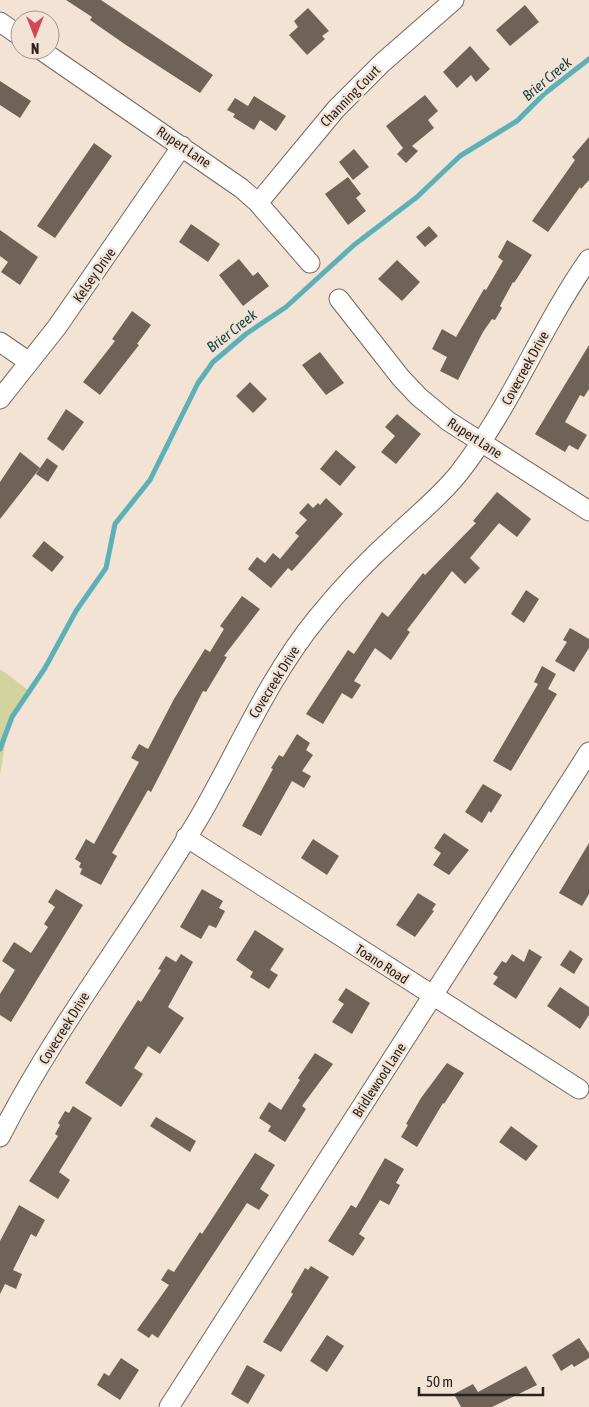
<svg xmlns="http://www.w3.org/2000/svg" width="589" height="1407" font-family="'Asap Condensed',sans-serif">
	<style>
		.green { fill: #d1d49c }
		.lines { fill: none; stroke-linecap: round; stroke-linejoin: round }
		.stream { stroke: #5db1b6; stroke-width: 5 }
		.building { fill: #6f6357 }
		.minor-casing { stroke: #75695c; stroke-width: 21 }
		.minor { stroke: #fff; stroke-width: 19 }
		.labels { text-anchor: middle; stroke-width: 5; stroke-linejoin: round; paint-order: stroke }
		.street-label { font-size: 14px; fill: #28231e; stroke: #f2e3d5 }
		.water-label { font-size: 15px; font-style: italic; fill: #1c4447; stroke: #f2e3d5 }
	</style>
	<rect width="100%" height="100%" fill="#f2e3d5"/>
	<path class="green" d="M0 669 28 690C4 725 8 735 0 774Z"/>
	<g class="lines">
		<path class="stream" d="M0 749 12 717 45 668 76 611 106 568 115 524 150 480 198 383 213 362 246 334 286 307 354 245 417 197 460 156 517 121 544 94 589 59"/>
	</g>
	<path class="building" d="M66 0H101L213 75 200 93 126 45 90 20 92 17Z
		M525 5 539 22 510 46 496 30Z
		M308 8 329 31 322 36 325 39 307 55 289 35 298 27 294 21Z
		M470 46 490 69 476 82 471 75 457 88 443 72Z
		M0 81 31 101 20 118 0 105Z
		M425 95 438 111 428 120 434 128 412 146 418 151 406 163 397 154 403 148 386 126Z
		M254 96 286 116 276 131 260 120 254 130 233 117 235 114 227 110 235 98 248 106Z
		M589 137V180L581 189 580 187 548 232 532 221 575 160 572 157Z
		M94 143 112 156 55 238 37 226Z
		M354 149 369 167 353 180 339 162Z
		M348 177 361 194 356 198 366 211 348 225 325 194Z
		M191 224 220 244 208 262 179 242Z
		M429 226 438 236 425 247 416 237Z
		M0 230 38 257 20 285 1 272 8 262 0 256Z
		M507 240 532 255 514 283 513 282 500 306 502 308 495 320 492 319 483 332 458 380 440 371 447 357 432 349 442 329 456 337 484 289 486 290 503 261 498 257Z
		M239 259 253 276 258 272 269 286 243 306 219 275Z
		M397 260 420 282 402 301 378 279Z
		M132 311 151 325 137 344 139 345 100 395 83 382 115 341 112 339Z
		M589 345V389L584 397 580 395 565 422 587 435 578 450 569 445 565 452 535 434Z
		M320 352 344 383 326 395 302 365Z
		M250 382 267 399 253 413 236 396Z
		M66 409 84 422 63 451 47 439Z
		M397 414 421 434 396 464 381 452 395 436 385 427Z
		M336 450 356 467 340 486 320 469Z
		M20 452 40 468 0 519V482Z
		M47 458 58 466 48 482 36 474Z
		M497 492 531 519 517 537 499 523 470 558 480 568 465 584 452 571 407 630 410 632 391 660 375 648 354 681 361 685 352 699 342 693 323 724 306 714 348 650 354 654 382 612 388 617 423 573 425 575 476 523 473 521Z
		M326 498 343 514 292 571 288 568 271 588 248 569 257 557 265 563 273 553 280 559 299 536 295 533 307 520 299 513 308 503 313 508 318 503 320 505Z
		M44 541 64 557 52 572 32 556Z
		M526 590 539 599 524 623 511 614Z
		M242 596 260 609 224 656 227 657 206 692 203 691 151 792 148 790 112 853 117 856 101 885 80 874 82 869 79 867 81 863 75 859 86 839 94 844 139 762 131 758 139 744 148 749 174 699 205 649 210 652 224 629 220 626Z
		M570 628 589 639V648L574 672 555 661 567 642 563 640Z
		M542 666 556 674 548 689 557 694 511 771 493 761 538 684 534 682Z
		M297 734 310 743 306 750 313 755 302 771 311 776 304 788 292 781 261 836 242 826 273 769 271 768 279 755 283 757Z
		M483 784 502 795 491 813 489 811 482 823 465 812Z
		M444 833 469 850 449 875 433 865 441 853 434 848Z
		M313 839 339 856 327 875 301 858Z
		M589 843V894L582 906 559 893Z
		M56 889 83 905 11 1022 0 1015V994L15 970 2 961 14 942 31 953 48 927 44 924 55 907 48 902Z
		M202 889 223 901 219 908 225 911 216 928 209 925 201 939 180 927Z
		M418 893 436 904 432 910 434 911 415 937 396 925Z
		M255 930 284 949 270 970 278 975 269 989 250 977 253 972 236 960Z
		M529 949 542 957 516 999 493 984 498 977 493 974 502 961 506 963 512 954 524 962Z
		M570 950 583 959 574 974 560 965Z
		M181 954 193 962 168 1007 184 1018 160 1054 148 1046 134 1068 143 1074 121 1107 85 1083 138 1000 141 1002 161 970 158 969 166 956 176 962Z
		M560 987 589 1007V1015L580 1029 547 1006Z
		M346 988 370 1003 352 1034 332 1022 344 1004 338 1000Z
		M315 1053 333 1064 302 1106 306 1109 285 1142 268 1131 271 1126 259 1118 269 1102 281 1110 300 1080 298 1078Z
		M447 1063 464 1073 444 1104 443 1103 417 1147 401 1137 408 1125 406 1124 421 1098Z
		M73 1106 92 1118 59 1172 70 1180 58 1199 29 1181 58 1136 55 1134 60 1125 58 1123 65 1111 69 1113Z
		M156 1117 196 1141 190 1152 150 1126Z
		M511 1126 538 1146 526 1161 499 1142Z
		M255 1153 275 1165 260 1189 269 1195 259 1210 247 1203 158 1338 152 1334 149 1338 137 1330 169 1285 161 1280 168 1269 174 1272 200 1232 202 1234Z
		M385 1158 404 1169 396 1183 400 1185 389 1205 380 1200 359 1234 365 1238 353 1256 328 1241 351 1205 356 1208Z
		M19 1205 45 1220 36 1237 31 1234 13 1270 22 1274 16 1289 5 1284 0 1294V1241Z
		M311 1266 329 1277 281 1352 263 1342 293 1294 291 1292 305 1268 308 1270Z
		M327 1335 344 1346 327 1372 310 1361Z
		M579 1338 589 1353V1358L574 1367 572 1364 561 1371 552 1355Z
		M121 1358 139 1370 120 1400 97 1385 104 1373 109 1376Z
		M247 1365 265 1375 248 1404 231 1394Z
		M526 1366 537 1385 492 1407H461L454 1394 473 1384 478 1392Z"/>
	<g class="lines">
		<defs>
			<path id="minor" d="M0 22 20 36
				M41 50 241 188 258 203 310 263
				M258 203 336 109 382 63 454 0
				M339 299 401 378 419 397 448 421 589 511
				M0 342 29 362
				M0 399 57 327 182 146
				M186 837 579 1089
				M0 1137C58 1023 139 922 203 811 240 746 269 677 317 618 341 588 369 559 398 533 419 513 441 496 459 473 511 407 541 327 589 259
				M169 1407 589 752"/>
		</defs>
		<use href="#minor" class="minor-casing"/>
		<use href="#minor" class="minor"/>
	</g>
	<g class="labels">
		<g class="street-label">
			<text transform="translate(350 96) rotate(-46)" y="5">Channing Court</text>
			<text transform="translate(184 147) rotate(34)" y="5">Rupert Lane</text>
			<text transform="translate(94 275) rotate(-55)" y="5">Kelsey Drive</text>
			<text transform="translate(525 368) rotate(-61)" y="5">Covecreek Drive</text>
			<text transform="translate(475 438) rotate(33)" y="5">Rupert Lane</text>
			<text transform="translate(274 682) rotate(-58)" y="5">Covecreek Drive</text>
			<text transform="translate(382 964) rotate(33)" y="5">Toano Road</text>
			<text transform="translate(64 1028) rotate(-58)" y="5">Covecreek Drive</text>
			<text transform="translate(379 1080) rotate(-57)" y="5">Bridlewood Lane</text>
		</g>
		<g class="water-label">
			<text transform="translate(547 79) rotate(-40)" y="5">Brier Creek</text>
			<text transform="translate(232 331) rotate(-38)" y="5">Brier Creek</text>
		</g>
	</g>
	<g transform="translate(35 35) rotate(180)"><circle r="24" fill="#f2e3d5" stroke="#a1968c"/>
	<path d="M0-4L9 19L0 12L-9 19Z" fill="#d64555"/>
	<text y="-8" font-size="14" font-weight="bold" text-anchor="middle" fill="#28231e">N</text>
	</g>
	<path d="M419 1387v8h124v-8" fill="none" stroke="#28231e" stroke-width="2.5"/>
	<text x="426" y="1387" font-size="15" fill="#28231e" stroke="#f2e3d5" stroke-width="4" paint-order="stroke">50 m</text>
</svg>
